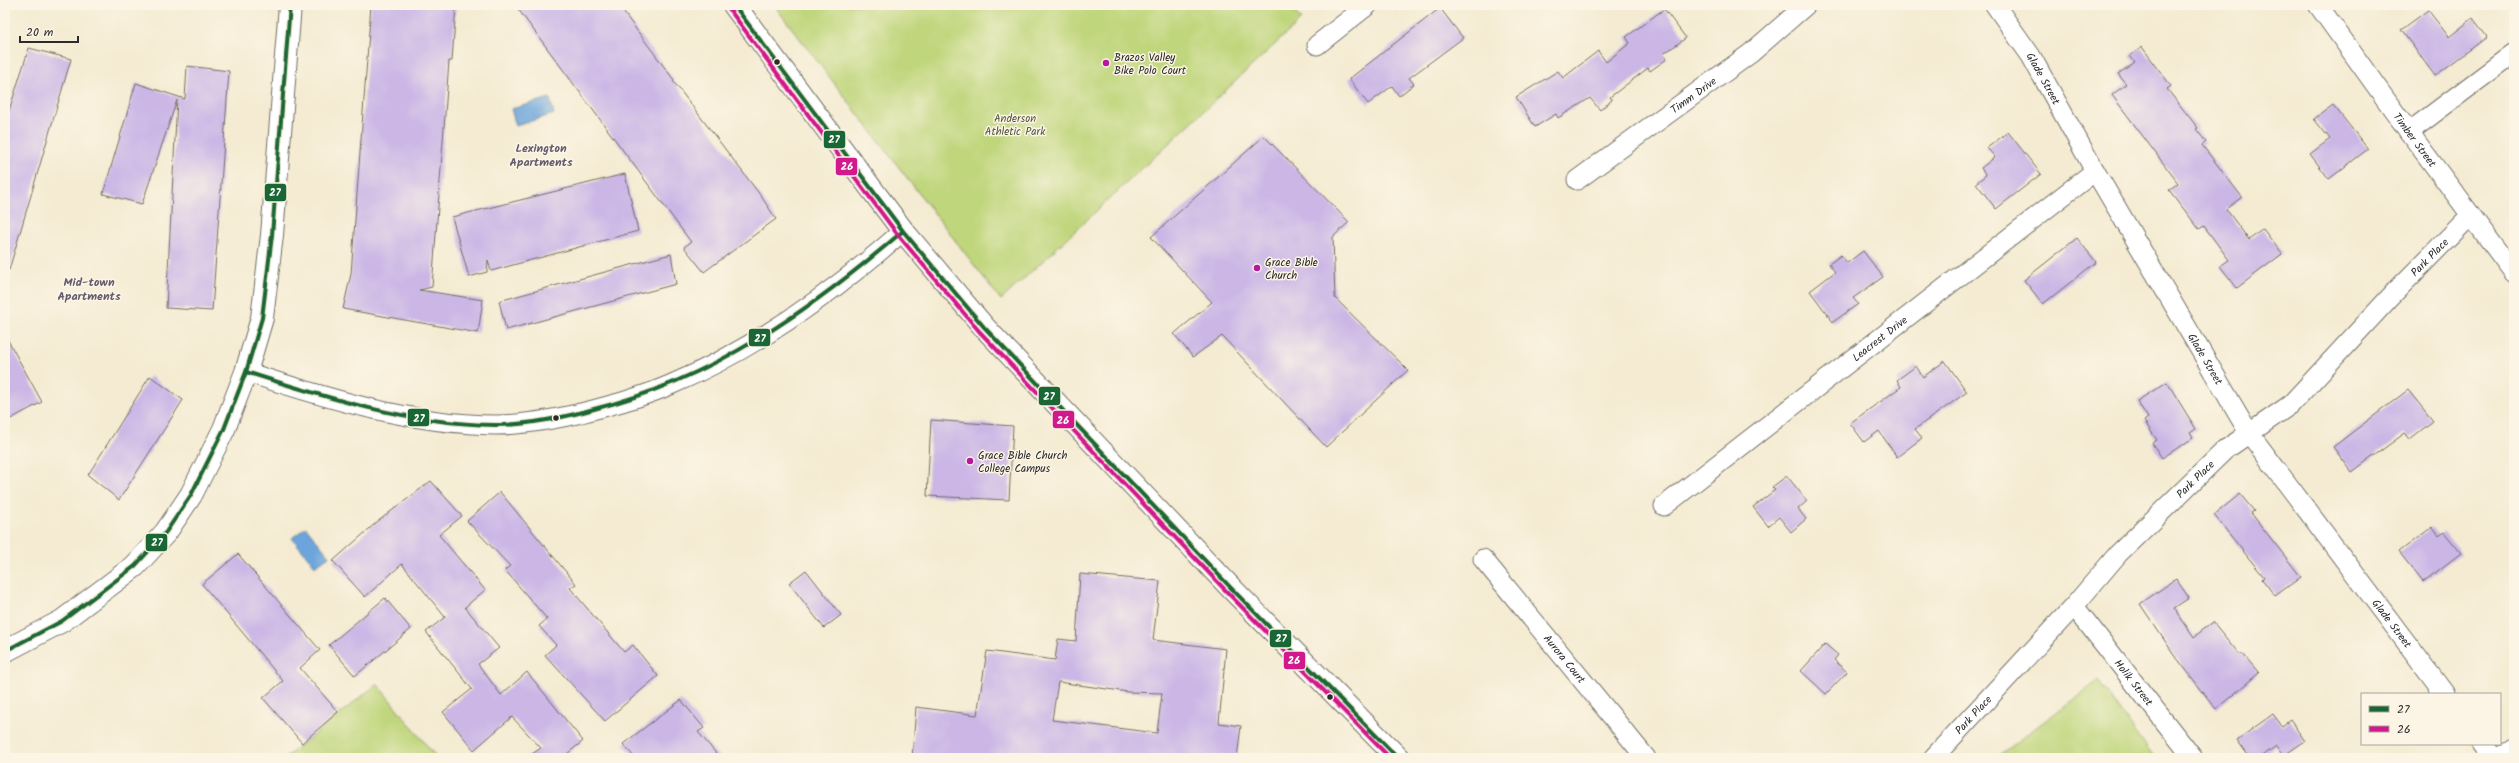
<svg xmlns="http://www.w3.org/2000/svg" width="2519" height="763" font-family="Kalam,sans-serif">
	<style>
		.green { fill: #bfd67b; stroke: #758053 }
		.water { fill: #6ca5db; stroke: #4c6883 }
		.building { fill: #cbb6e6; fill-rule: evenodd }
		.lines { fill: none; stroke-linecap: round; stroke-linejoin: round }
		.minor-casing { stroke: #716e65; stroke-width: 21 }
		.tertiary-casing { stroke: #716e65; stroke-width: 24 }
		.minor { stroke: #fff; stroke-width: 19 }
		.tertiary { stroke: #fff; stroke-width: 22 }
		.bus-1-casing { stroke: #fcf5e5; stroke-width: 7 }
		.bus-2-casing { stroke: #fcf5e5; stroke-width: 7 }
		.bus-1 { stroke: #1a6634; stroke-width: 4 }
		.bus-2 { stroke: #d2188d; stroke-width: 4 }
		.bus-dot { fill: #2b2b2b; stroke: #fcf5e5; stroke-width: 1.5 }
		.poi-dot { fill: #b5179e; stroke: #fcf5e5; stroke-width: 1.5 }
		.labels { text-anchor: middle; stroke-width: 3; stroke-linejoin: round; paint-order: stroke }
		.poi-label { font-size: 11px; fill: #2b2b2b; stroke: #fcf5e5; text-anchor: start }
		.street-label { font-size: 11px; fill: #2b2b2b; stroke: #fcf5e5 }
		.park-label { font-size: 11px; fill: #50563f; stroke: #fcf5e5 }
		.neighbourhood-label { font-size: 12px; font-weight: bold; fill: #635c6c; stroke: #fcf5e5 }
		.line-badge { stroke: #fcf5e5; stroke-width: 1.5 }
		.badge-label { font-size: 11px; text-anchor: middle; font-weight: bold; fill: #fff }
	</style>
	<rect width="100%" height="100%" fill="#fcf5e5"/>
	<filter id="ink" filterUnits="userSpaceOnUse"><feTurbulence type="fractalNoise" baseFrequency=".025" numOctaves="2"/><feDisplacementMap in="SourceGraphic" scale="8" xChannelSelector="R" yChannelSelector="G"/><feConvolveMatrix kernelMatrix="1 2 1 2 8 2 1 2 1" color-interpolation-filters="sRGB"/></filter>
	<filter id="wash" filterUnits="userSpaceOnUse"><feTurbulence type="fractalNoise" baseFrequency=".012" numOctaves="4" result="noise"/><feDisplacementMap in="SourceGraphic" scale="16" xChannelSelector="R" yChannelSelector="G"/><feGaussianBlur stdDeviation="0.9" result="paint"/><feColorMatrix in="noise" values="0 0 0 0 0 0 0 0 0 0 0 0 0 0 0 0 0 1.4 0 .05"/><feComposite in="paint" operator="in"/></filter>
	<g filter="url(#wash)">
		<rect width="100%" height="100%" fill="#f4ebd2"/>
		<path class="green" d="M774 5H1289L1301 20 1001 300Z
			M2098 681 2155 758H1995Z
			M377 684 437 758H285Z"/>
		<path class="water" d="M550 98 554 114 516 126 511 109Z
			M306 527 329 556 315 566 292 538Z"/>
		<g id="blocks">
			<path class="building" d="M371 5H456L452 61H449L432 287 419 290 483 300 478 333 343 309 351 274Z
				M515 5H618L674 80 673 81 761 196 776 219 704 272 684 247 691 242Z
				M1440 8 1463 38 1409 78 1414 84 1399 96 1392 86 1368 104 1349 79Z
				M1664 9 1686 38 1663 54 1667 59 1650 71 1648 68 1610 97 1612 100 1600 110 1590 98 1558 118 1556 114 1535 127 1516 97 1558 71 1563 78 1598 51 1606 62 1630 43 1626 37Z
				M2428 10 2449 37 2473 18 2487 37 2435 76 2401 30Z
				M2142 47 2171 86 2167 89 2198 128 2196 129 2206 142 2202 145 2242 197 2226 209 2249 240 2263 229 2282 254 2237 288 2220 266 2229 260 2204 226 2199 229 2169 190 2178 183 2112 95 2126 84 2118 74 2135 62 2130 56Z
				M29 48 71 59 9 270H5V123Z
				M187 66 229 71 212 311 166 308 177 100 142 204 103 194 136 83 185 99Z
				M2333 105 2368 149 2329 179 2310 154 2330 139 2314 119Z
				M2008 132 2041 174 1996 209 1976 183 1986 175 1981 168 1995 157 1987 148Z
				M1264 136 1349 222 1333 237 1335 298 1408 370 1326 447 1222 336 1193 357 1174 334 1212 302 1151 237Z
				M625 174 638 231 491 271 488 260 487 272 469 277 452 217Z
				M2077 238 2096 262 2043 304 2024 280Z
				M1863 251 1883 277 1853 298 1858 304 1833 322 1810 291 1835 272 1829 264 1841 255 1847 263Z
				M671 254 676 284 506 330 499 301Z
				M5 335 42 402 5 422Z
				M1945 361 1967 392 1915 429 1922 438 1897 457 1879 431 1864 442 1850 423 1901 387 1897 380 1916 366 1923 377Z
				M150 376 183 400 119 500 88 475Z
				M2167 382 2196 429 2190 433 2193 438 2162 458 2152 443 2157 440 2144 421 2148 418 2137 401Z
				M2408 390 2433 421 2410 439 2405 433 2352 472 2333 447Z
				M931 420 1013 426 1009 500 927 496Z
				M1787 476 1807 501 1798 509 1806 519 1791 532 1779 517 1768 526 1753 507 1775 490 1772 487Z
				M431 481 462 516 439 535 485 590 465 607 499 648 478 664 501 695 527 672 583 741 562 758H526L541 748 512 717 474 750 443 712 472 689 426 632 445 617 402 564 365 597 333 561 377 522Z
				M500 492 576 584 570 588 624 652 633 645 658 676 605 721 545 655 556 645 539 626 547 619 505 570 510 566 467 521Z
				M2240 494 2254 511 2251 513 2301 577 2275 596 2262 579 2264 577 2214 515Z
				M2432 527 2439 536 2444 532 2461 553 2423 582 2399 552Z
				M238 554 320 650 300 668 338 712 302 743 263 698 283 681 202 584Z
				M806 570 841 615 824 628 789 583Z
				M1080 574 1160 581 1153 640 1226 649 1219 723 1241 726 1237 758H912L916 707 977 715 987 651 1055 660 1058 639 1076 641ZM1058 682 1128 692 1162 693 1157 733 1052 720Z
				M2176 579 2189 598 2174 608 2194 637 2213 622 2240 655 2242 653 2259 673 2216 709 2173 653 2140 604Z
				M385 598 411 629 355 676 329 645Z
				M1825 644 1838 655 1834 660 1847 672 1826 694 1801 671Z
				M681 700 704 728 698 732 720 758H635L623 744Z
				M2273 714 2282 726 2290 720 2305 741 2283 756 2276 746 2260 758H2250L2237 740Z"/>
		</g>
	</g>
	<g filter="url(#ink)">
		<use href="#blocks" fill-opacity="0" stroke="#716e65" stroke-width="1"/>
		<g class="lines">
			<defs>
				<g id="minor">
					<path id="s1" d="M1995 5 2031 56 2095 171 2249 433 2445 694"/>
					<path id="s2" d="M2318 5 2409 132 2514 273"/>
					<path d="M1317 45 1368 5"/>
					<path d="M2409 132 2514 53"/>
					<path id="s3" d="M1577 180 1751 53 1806 5"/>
					<path d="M246 372C326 398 409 424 495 425 523 425 550 420 577 414 608 406 640 398 670 385 755 349 834 292 903 231"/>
					<path id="s4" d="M1664 506 2095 171"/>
					<path id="s5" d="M1483 559 1646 758"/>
					<path id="s6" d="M2074 606 2193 758"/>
					<path d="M2482 744 2493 758"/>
					<path id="s7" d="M1933 758 2074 606 2118 554 2225 450 2290 405 2393 294 2471 215"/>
					<path d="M2500 758 2514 748"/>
				</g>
				<path id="tertiary" d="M734 5 903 231 984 327 1232 589 1398 758
					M5 651 62 621 135 566 166 532 191 495 224 429 246 372 262 318 272 235 290 5"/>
			</defs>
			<use href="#minor" class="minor-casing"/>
			<use href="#tertiary" class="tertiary-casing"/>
			<use href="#minor" class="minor"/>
			<use href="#tertiary" class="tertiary"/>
			<defs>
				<path id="bus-1" d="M734 5 903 231 984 327 1232 589 1398 758
					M246 372C327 398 409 424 495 425 529 425 562 418 594 409 713 379 811 310 903 231
					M5 651 62 621 135 566 166 532 191 495 224 429 246 372 262 318 272 235 290 5"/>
				<path id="bus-2" d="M729 9 898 235 979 331 1228 593 1390 758"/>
			</defs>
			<use href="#bus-1" class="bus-1-casing"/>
			<use href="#bus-2" class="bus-2-casing"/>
			<use href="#bus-1" class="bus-1"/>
			<use href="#bus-2" class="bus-2"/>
		</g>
	</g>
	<g class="bus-dot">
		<circle cx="777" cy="62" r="3.5"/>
		<circle cx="556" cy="418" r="3.5"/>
		<circle cx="1330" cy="697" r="3.5"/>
	</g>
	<g class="poi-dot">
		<circle cx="1106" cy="63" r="4"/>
		<circle cx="1257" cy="268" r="4"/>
		<circle cx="970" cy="461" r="4"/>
	</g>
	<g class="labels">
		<g class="poi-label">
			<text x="1114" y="61">Brazos Valley<tspan x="1114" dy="13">Bike Polo Court</tspan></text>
			<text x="1265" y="266">Grace Bible<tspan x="1265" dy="13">Church</tspan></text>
			<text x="978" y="459">Grace Bible Church<tspan x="978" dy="13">College Campus</tspan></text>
		</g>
		<g class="street-label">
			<text dy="4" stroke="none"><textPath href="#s1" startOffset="88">Glade Street</textPath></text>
			<text dy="4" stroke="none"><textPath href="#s3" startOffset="144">Timm Drive</textPath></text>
			<text dy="4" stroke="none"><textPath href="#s2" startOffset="166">Timber Street</textPath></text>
			<text dy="4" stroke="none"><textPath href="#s7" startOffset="707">Park Place</textPath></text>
			<text dy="4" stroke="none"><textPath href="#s4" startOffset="273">Leacrest Drive</textPath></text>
			<text dy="4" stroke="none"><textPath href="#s1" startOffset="412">Glade Street</textPath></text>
			<text dy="4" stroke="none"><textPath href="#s7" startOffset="383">Park Place</textPath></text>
			<text dy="4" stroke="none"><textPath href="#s1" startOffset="736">Glade Street</textPath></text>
			<text dy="4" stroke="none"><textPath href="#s5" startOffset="129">Aurora Court</textPath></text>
			<text dy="4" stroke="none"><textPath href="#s6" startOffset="97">Holik Street</textPath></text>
			<text dy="4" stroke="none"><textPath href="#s7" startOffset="59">Park Place</textPath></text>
		</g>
		<g class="park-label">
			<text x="1015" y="122">Anderson<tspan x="1015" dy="13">Athletic Park</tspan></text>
		</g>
		<g class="neighbourhood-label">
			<text x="541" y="152">Lexington<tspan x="541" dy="14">Apartments</tspan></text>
			<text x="89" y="286">Mid-town<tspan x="89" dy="14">Apartments</tspan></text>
		</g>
	</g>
	<g class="line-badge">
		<rect x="823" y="130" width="23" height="19" rx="4" fill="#1a6634"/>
		<rect x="835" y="157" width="23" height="19" rx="4" fill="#d2188d"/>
		<rect x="264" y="183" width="23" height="19" rx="4" fill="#1a6634"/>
		<rect x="748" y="328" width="23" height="19" rx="4" fill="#1a6634"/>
		<rect x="1038" y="386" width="23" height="20" rx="4" fill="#1a6634"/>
		<rect x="407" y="408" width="23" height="19" rx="4" fill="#1a6634"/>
		<rect x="1052" y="410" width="23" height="19" rx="4" fill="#d2188d"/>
		<rect x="145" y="533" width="23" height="19" rx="4" fill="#1a6634"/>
		<rect x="1269" y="629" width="23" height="19" rx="4" fill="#1a6634"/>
		<rect x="1283" y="651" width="23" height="19" rx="4" fill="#d2188d"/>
	</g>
	<g class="badge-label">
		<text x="834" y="143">27</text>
		<text x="847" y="170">26</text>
		<text x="275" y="196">27</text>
		<text x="760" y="342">27</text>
		<text x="1049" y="400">27</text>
		<text x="419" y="422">27</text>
		<text x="1063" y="424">26</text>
		<text x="157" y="546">27</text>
		<text x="1281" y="642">27</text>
		<text x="1294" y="664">26</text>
	</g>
	<rect width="2519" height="763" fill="none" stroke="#fcf5e5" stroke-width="20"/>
	<rect x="2361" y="693" width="140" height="52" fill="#fcf5e5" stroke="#a8a49b"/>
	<rect x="2369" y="706" width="20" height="6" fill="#1a6634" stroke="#a8a49b"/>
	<text x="2397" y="713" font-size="12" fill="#2b2b2b">27</text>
	<rect x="2369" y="726" width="20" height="6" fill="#d2188d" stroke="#a8a49b"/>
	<text x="2397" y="733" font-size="12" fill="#2b2b2b">26</text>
	<path d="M20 36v6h58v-6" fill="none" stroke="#2b2b2b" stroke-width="2"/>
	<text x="26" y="36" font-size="12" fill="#2b2b2b" stroke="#fcf5e5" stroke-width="3" paint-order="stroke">20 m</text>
</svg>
